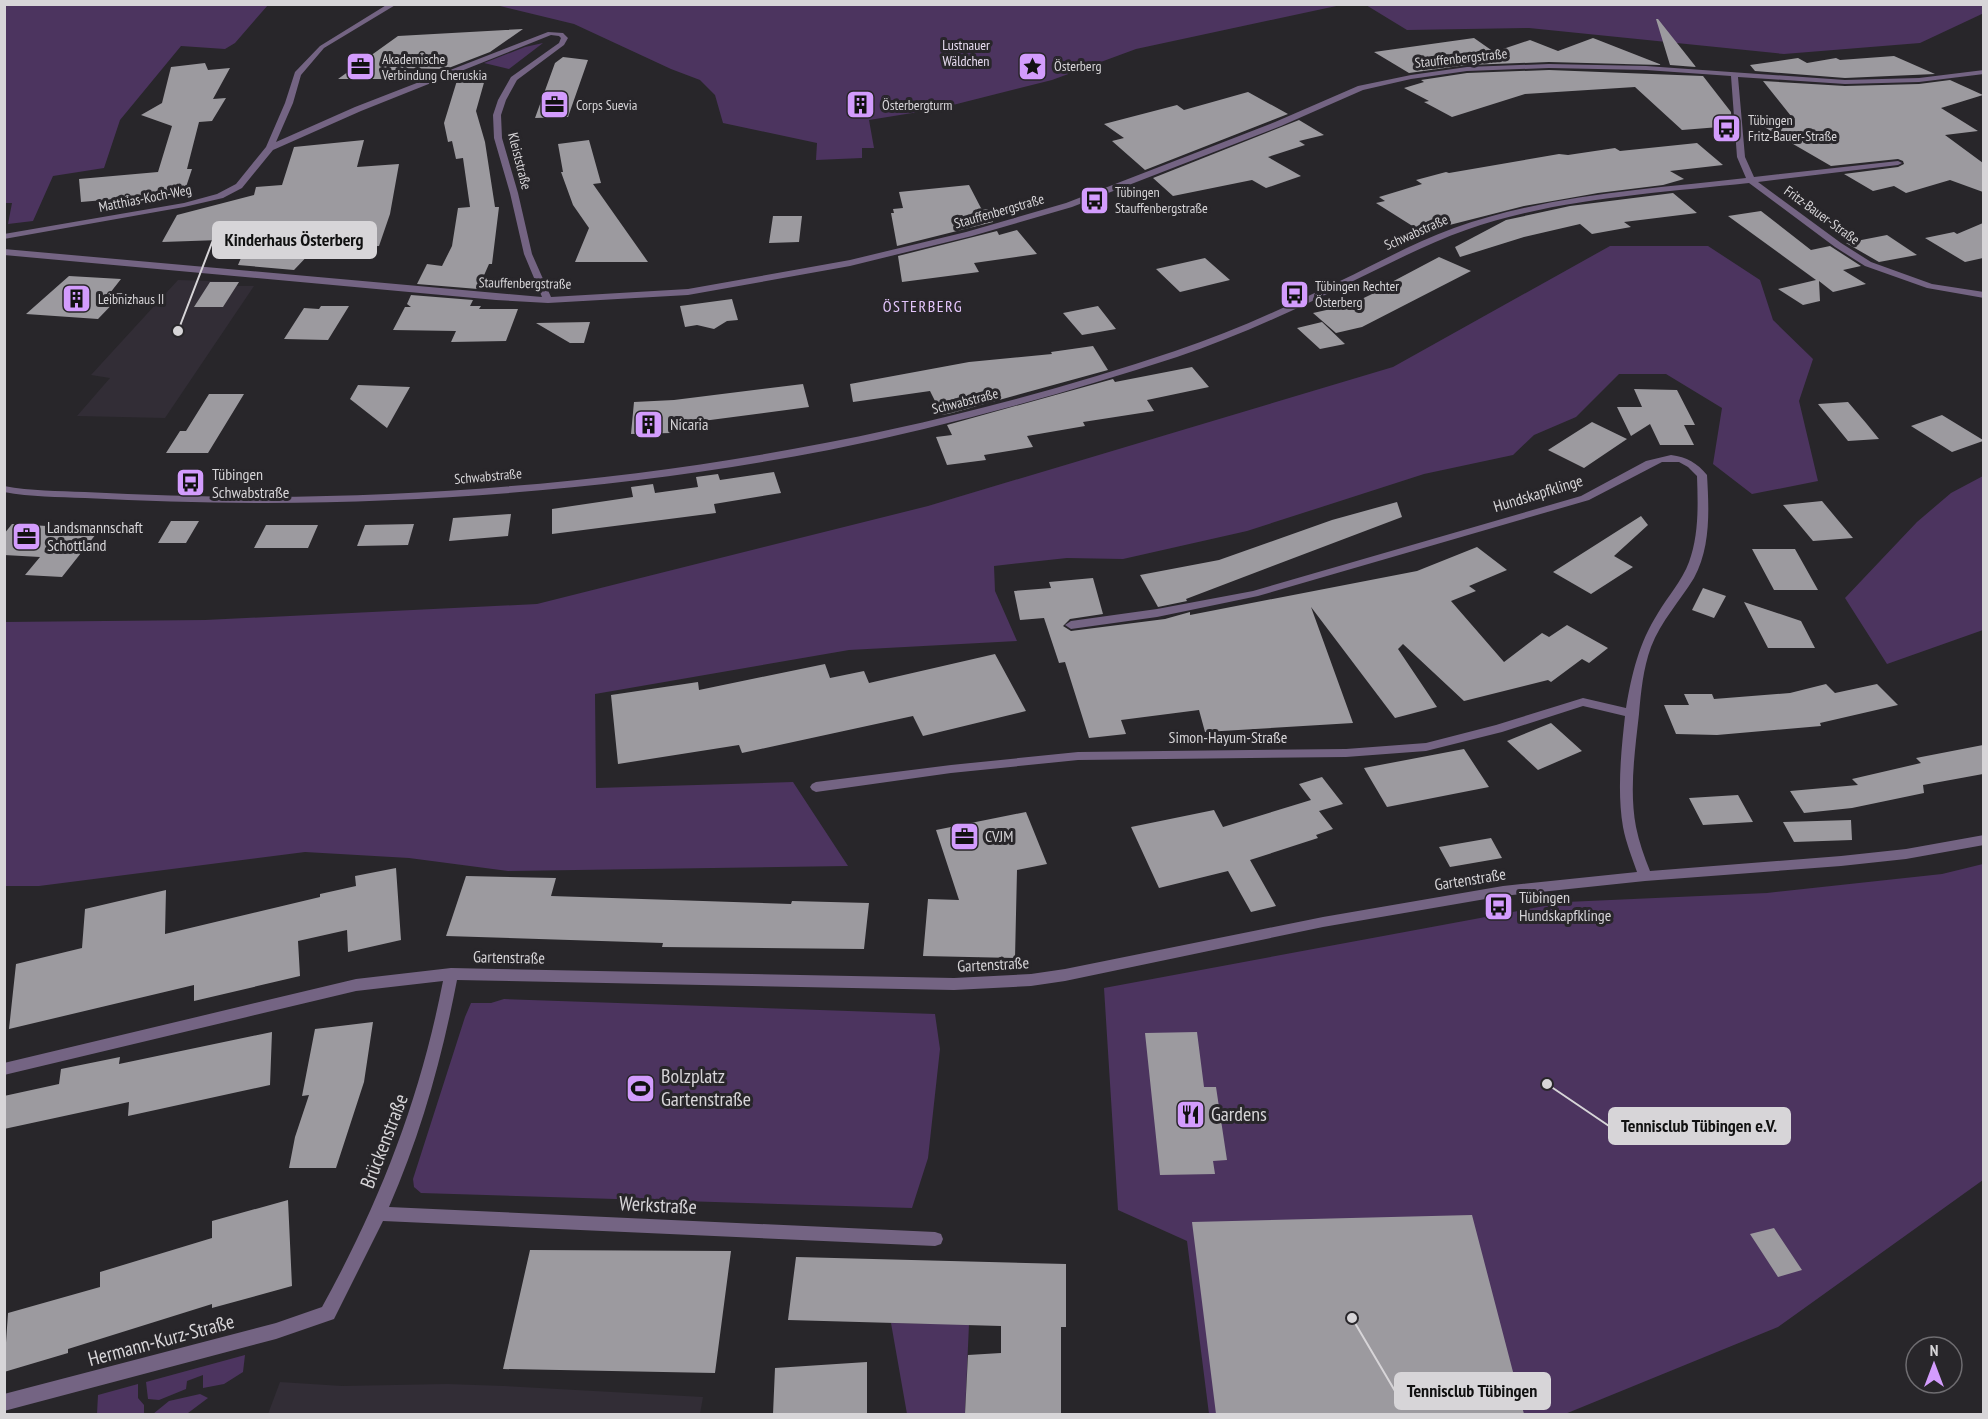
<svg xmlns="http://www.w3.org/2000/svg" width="1988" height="1419" font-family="'PT Sans Narrow',sans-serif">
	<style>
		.built { fill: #322d36 }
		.green { fill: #4c345f }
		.building { fill: #9c9a9f }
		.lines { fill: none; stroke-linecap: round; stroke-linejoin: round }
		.minor { fill: #746483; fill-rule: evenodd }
		.labels { text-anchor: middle; stroke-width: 6; stroke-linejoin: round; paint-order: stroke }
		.far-park-label { font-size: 14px; fill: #e7dcf0; stroke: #28262a }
		.far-street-label { font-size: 14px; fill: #d7d5d8; stroke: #28262a }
		.far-poi-label { font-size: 14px; fill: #d7d5d8; stroke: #28262a; text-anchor: start }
		.far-quarter-label { font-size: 16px; letter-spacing: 1.5px; fill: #e4c6fc; stroke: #28262a }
		.poi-label { font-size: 16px; fill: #d7d5d8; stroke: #28262a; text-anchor: start }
		.street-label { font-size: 16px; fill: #d7d5d8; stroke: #28262a }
		.near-poi-label { font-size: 20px; fill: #d7d5d8; stroke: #28262a; text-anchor: start }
		.near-street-label { font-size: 20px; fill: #d7d5d8; stroke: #28262a }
		.leader { fill: none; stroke: #d7d5d8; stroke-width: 2 }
		.callout-dot { fill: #d7d5d8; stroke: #28262a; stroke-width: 2 }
		.callout { fill: #d7d5d8; stroke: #d7d5d8; stroke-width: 2 }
		.callout-label { font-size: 18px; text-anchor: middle; font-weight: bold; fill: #111 }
	</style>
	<rect width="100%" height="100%" fill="#28262a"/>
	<path class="built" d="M178 280 239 282 237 286H254L165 418 77 416 110 378 91 375Z
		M280 1382 342 1386 447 1384 504 1386 703 1397 700 1414H268Z"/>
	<path class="green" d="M5 4H268V5L235 43 225 49 181 46 120 120 104 168 53 176 33 221 8 224 12 203H4Z
		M1983 4 1984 13 1920 43 1784 54 1529 28 1407 30 1366 5Z
		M496 5H1341L1136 49 1052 80 937 109 869 120 874 148H862V158L816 160 817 143 723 123 715 95 700 80 671 69 574 24Z
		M543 43 509 69 484 63 525 47Z
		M1610 246H1708L1760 280 1773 320 1813 359 1799 401 1818 481 1752 494 1713 464 1722 408 1666 374H1619L1576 417 1534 435 1513 455 1424 474 1247 531 1123 559 1067 558 994 566 995 591 1017 641 849 650 595 694 596 788 793 782 848 866 508 871 409 858 305 852 39 886H5V622L205 620 537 604 928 506 1393 367Z
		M1983 476V630L1887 664 1845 598 1917 522 1951 493Z
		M1983 864V1180L1778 1327 1565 1414H1209L1187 1241 1118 1210 1104 988 1566 902 1767 893 1942 874Z
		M504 999 935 1014 940 1049 928 1158 912 1208 421 1193 414 1187 413 1179 465 1017 471 1003H491Z
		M891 1323 969 1324 965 1414H907Z
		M245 1355 243 1372 224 1384 203 1388V1375L187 1381 186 1389 159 1400 148 1399 146 1382Z
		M138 1384V1398L144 1405V1414H97L98 1395Z
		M200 1394 208 1398 188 1413 153 1414 169 1401Z"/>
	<path class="building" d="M1656 19H1658L1696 67 1670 65Z
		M523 29 490 52 446 69 399 68 388 79H338L398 36Z
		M1474 38 1494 52 1530 40 1558 51 1593 38 1662 65 1549 62 1467 65 1409 73 1374 52Z
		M1894 56 1935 74 1845 78 1755 71 1750 65 1798 58 1807 63 1836 58 1840 60Z
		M563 57 588 60 568 117 535 118 555 63Z
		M205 63 208 70 230 68 213 99 226 98 212 121 199 122 187 169H192L184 193 81 202 79 179 158 172 172 126 141 115 162 103 171 67Z
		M1549 70 1703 76 1731 112 1732 126 1682 130 1635 87 1525 94 1452 117 1424 102 1429 101 1404 88 1424 82 1421 80 1467 73Z
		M466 72H487L476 111 485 142 495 207H499L492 264H489L478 289 417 284 427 264 442 266 452 246 458 208 470 207 463 158 456 159 452 141 448 142 444 123 459 74Z
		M1950 80 1983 95 1941 108 1978 131 1945 135 1983 163V192L1950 180 1906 193 1894 186 1873 191 1844 174 1898 167 1904 164 1903 161 1898 159 1831 166 1752 120 1791 116 1763 81 1845 86 1919 84Z
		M1248 92 1288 114 1145 170 1112 141 1124 138 1104 124 1177 105 1184 110Z
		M1299 120 1324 135 1299 141 1305 145 1268 157 1301 176 1266 188 1252 180 1173 196 1153 178Z
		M364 140 357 167 399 164 390 214 379 246 314 249 294 270 238 265 249 239 162 242 177 215 254 195 256 187 282 185 294 147Z
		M589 140 601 183 593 184 648 262H575L589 228 573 205 561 172H563L558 144Z
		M1697 143 1723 165 1670 171 1684 179 1663 185 1598 193 1524 206 1422 232 1376 203 1385 201 1379 197 1422 184 1416 180 1446 172 1449 173 1559 154 1568 155 1615 148 1620 151Z
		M969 185 982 210 988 209 993 222 897 246 891 213H894L893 209 903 208 899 192Z
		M1673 193 1697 213 1624 222 1631 227 1592 234 1580 224 1524 237 1460 257 1455 247 1506 220 1570 206Z
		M1761 211 1811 250 1830 246 1861 266 1843 270 1866 284 1833 292 1819 281 1820 301 1803 305 1778 289 1816 280 1728 216Z
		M773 216H802L799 242 769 243Z
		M1983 223V258L1965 262 1925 238 1954 232 1957 234Z
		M1017 230 1037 254 974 263 979 272 902 282 898 256 997 231 999 235Z
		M1887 235 1917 255 1879 262 1846 243Z
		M1439 257 1471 271 1362 327 1336 333 1313 313 1349 305 1391 285 1388 284Z
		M1205 258 1230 280 1180 292 1156 269Z
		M69 276 121 279 110 293H123L98 319 26 314Z
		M210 282H239L223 307H194Z
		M411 295 473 300 470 306H481L479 309H518L506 341 451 342 456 331 393 330 405 307H411L407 304Z
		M732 299 738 320 727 321 714 329 697 325 685 327 680 306Z
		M321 306H349L328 340 284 339 304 308 319 309Z
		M1098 306 1116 329 1082 335 1063 313Z
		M590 322 584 343H570L536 323Z
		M1322 322 1345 344 1320 349 1297 328Z
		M1093 346 1108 370 952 413 942 415 930 391 853 402 850 384 969 362 1052 354 1051 352Z
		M1192 367 1209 387 1147 400 1154 411 1083 422 1085 426 1027 436 1033 447 984 455 986 460 947 465 936 437 952 435 947 425 1113 379 1115 382Z
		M803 384 809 407 672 425 671 433 631 434 634 402 674 400Z
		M358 385 410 387 387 428 350 399Z
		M1634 389 1677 390 1695 425H1684L1694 445H1660L1650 424 1631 436 1617 407H1642Z
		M209 394H244L208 453H166L180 431H186Z
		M1848 402 1866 423 1879 439 1848 441 1818 404Z
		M1942 415 1983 440V441L1952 452 1911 426Z
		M1592 422 1627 439 1584 468 1548 450Z
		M774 472 781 493 714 504 716 513 552 534V509L633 497 631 487 653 484 655 493 698 487 696 477 718 474 720 480Z
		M1822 501 1837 519 1853 538 1813 541 1783 505Z
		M1397 502 1402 517 1186 599 1187 601 1158 607 1140 575 1219 560 1332 520Z
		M511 514 508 536 449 541 453 518Z
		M1641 516 1648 525 1614 556 1633 567 1591 594 1553 572Z
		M171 521H199L186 543H158Z
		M12 524 100 529 62 577 25 575 40 557 4 555V534Z
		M414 524 408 545 357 546 365 525Z
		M266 525H318L308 548H254Z
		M1477 547 1507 570 1469 586 1476 591 1451 601 1504 662 1542 633 1549 637 1567 625 1608 648 1589 663 1582 659 1551 682 1548 680 1464 701 1403 644 1398 649 1437 707 1395 718 1311 607 1353 723 1205 732 1199 710 1121 720 1126 734 1089 738 1065 662 1059 663 1044 618 1020 620 1014 591 1051 588 1049 582 1093 578 1103 614 1070 619 1063 626 1071 631 1165 619 1190 612V615L1417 571Z
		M1752 549H1795L1818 590H1774Z
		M1703 588 1726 596 1714 618 1692 610Z
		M1744 602 1801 621 1815 648H1768Z
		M995 654 1026 711 923 736 913 716 742 753 739 745 618 764 611 695 698 682 699 690 825 664 830 678 864 671 869 683Z
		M1826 684 1835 693 1877 684 1898 705 1820 723 1821 726 1717 735 1676 734 1664 705H1689L1684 694H1712L1714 699 1790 693Z
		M1551 723 1582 751 1538 770 1507 741Z
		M1983 745V774L1923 785 1924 793 1852 808 1804 813 1790 791 1858 785 1852 779 1921 763 1916 758Z
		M1464 749 1489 787 1387 807 1364 768Z
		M1322 777 1343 804 1319 811 1333 829 1316 835 1318 838 1250 860 1276 906 1251 912 1228 871 1159 888 1131 827 1214 810 1223 827 1311 800 1299 784Z
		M1738 795 1753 822 1703 825 1689 798Z
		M1026 812 1047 864 1017 870 1015 958 923 956 928 899 959 900 936 830Z
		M1851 820 1852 840 1794 842 1783 822Z
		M1491 838 1502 858 1450 867 1439 847Z
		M396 868 401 940 348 952 347 930 298 941 300 976 194 1001V985L9 1029 16 964 82 948 85 909 166 890 165 934 320 897V894L356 886 355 876Z
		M466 876 556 878 551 896 791 904 792 901 869 903 864 949 662 947 663 943 446 936Z
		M373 1022 364 1082 336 1168H289L295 1137 309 1095 302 1096 315 1029Z
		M272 1032 270 1085 128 1116 129 1102 4 1129V1096L59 1084 61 1069 120 1057 119 1064Z
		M1197 1032 1204 1087H1216L1227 1160 1213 1161 1215 1174 1160 1175 1145 1033Z
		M288 1200 292 1286 212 1308V1304L68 1349V1353L4 1372 8 1313 100 1287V1272L212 1238V1221Z
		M1472 1215 1524 1414H1216L1192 1222Z
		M1774 1228 1802 1270 1778 1277 1750 1234Z
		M530 1250 731 1251 715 1373 503 1369Z
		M796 1257 1066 1264V1327H1061V1414H965L968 1355 1001 1353V1326L788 1320Z
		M867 1362V1414H773L775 1368Z"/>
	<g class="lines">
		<path class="minor" d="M388 4H397L324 48 301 75 293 103 276 142 355 107 548 32 563 33 568 38 564 45 517 80 506 100 501 115 502 138 518 193 532 254 551 297 688 289 850 260 966 232 1066 203 1275 122 1358 86 1411 75 1467 67 1549 64 1646 66 1845 80 1919 78 1984 70V74L1919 82 1845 84 1738 77 1745 157 1754 177 1898 161 1902 163 1898 165 1758 182 1841 243 1871 262 1932 284 1984 292V298L1927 288 1865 266 1835 247 1749 183C1657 193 1553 199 1466 230 1426 244 1389 264 1351 282 1295 310 1237 337 1177 357 1063 394 947 426 829 450 643 486 455 502 265 503 205 503 145 501 85 498 58 497 31 497 4 492V486C31 491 58 491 85 492 145 495 205 497 265 497 576 495 880 450 1175 351 1232 332 1286 307 1340 281 1378 263 1415 242 1454 228 1545 195 1650 189 1746 178L1737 157 1731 76 1646 70 1549 68 1467 71 1411 79 1363 90 1281 126 1072 207 972 236 850 266 688 295 548 303 496 300 4 255V249L542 297 524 254 510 193 494 138 493 115 498 100 511 77 559 43 561 38 559 36 551 35 361 111 273 150 242 188 223 198 184 207 4 239V234L184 203 217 194 236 184 266 147 285 103 295 72 320 46Z
			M1671 455C1687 457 1697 463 1707 475 1709 509 1711 547 1694 578 1680 601 1661 621 1651 647 1643 669 1641 692 1639 714 1635 751 1629 790 1636 827 1639 842 1644 856 1650 871L1841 856 1906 849 1984 835V845L1906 859 1841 866 1645 881 1503 896 1323 927 1065 981 1031 986 954 990 457 980C442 1058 421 1134 389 1207L935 1232 941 1234 943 1239 941 1244 935 1246 383 1221 334 1319 276 1339 4 1411V1394L276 1323 322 1307C380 1202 420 1099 443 981L356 991 4 1075V1063L356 979 451 968 954 978 1031 974 1065 969 1323 917 1503 886 1637 872C1632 857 1626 843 1623 827 1617 792 1621 752 1625 716L1583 706 1502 732 1426 751 1346 757 1078 760 951 773 816 792 812 790 810 787 812 784 816 782 951 765 1078 752 1346 749 1426 743 1496 725 1583 698 1626 708C1632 673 1639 643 1658 613 1668 596 1682 581 1689 562 1699 535 1698 505 1697 476L1688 467 1679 462H1662L1589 500 1258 596 1157 617 1071 629 1065 625 1071 621 1157 609 1253 591 1581 496 1646 461Z"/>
	</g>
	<defs>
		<symbol id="sight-square" viewBox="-11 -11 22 22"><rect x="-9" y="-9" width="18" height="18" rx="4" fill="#d39cfd" stroke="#28262a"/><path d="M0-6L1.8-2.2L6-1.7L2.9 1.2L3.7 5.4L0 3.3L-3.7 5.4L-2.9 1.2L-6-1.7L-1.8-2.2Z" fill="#111"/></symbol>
		<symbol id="office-square" viewBox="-11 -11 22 22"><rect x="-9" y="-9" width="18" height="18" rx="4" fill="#d39cfd" stroke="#28262a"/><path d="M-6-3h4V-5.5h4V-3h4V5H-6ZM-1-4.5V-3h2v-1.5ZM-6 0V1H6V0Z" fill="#111"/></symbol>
		<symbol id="building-square" viewBox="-11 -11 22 22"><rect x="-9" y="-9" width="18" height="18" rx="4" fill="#d39cfd" stroke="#28262a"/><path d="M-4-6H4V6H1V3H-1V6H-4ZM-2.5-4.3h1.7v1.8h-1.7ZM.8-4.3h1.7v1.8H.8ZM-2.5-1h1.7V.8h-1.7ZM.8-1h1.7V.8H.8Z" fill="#111"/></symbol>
		<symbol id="bus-square" viewBox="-11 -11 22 22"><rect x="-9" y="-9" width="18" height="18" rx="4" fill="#d39cfd" stroke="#28262a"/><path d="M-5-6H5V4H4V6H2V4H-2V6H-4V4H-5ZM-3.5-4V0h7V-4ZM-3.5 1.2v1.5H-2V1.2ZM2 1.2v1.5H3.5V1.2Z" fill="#111"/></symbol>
		<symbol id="stadium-square" viewBox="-11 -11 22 22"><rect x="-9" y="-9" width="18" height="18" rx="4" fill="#d39cfd" stroke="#28262a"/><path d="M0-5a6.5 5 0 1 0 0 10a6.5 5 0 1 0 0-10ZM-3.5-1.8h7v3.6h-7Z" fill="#111"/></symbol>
		<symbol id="restaurant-square" viewBox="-11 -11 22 22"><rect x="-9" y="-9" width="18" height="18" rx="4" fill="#d39cfd" stroke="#28262a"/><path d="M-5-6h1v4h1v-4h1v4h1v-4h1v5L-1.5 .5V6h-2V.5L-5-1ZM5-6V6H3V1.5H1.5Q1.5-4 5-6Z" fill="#111"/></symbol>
	</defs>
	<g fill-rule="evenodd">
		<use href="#sight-square" x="1016" y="50" width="33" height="33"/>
		<use href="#office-square" x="344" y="50" width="33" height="33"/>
		<use href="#office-square" x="538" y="88" width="33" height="33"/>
		<use href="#building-square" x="844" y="88" width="33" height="33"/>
		<use href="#bus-square" x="1710" y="112" width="33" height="33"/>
		<use href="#bus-square" x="1078" y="184" width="33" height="33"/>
		<use href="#bus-square" x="1278" y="278" width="33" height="33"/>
		<use href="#building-square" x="60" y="282" width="33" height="33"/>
		<use href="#building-square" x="632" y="408" width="33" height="33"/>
		<use href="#bus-square" x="174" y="466" width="33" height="33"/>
		<use href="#office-square" x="10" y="520" width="33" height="33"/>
		<use href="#office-square" x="948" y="820" width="33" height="33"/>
		<use href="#bus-square" x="1482" y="890" width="33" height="33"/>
		<use href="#stadium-square" x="624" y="1072" width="33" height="33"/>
		<use href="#restaurant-square" x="1174" y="1098" width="33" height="33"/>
	</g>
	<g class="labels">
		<g class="far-park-label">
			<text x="966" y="50">Lustnauer<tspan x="966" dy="16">Wäldchen</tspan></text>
		</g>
		<g class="far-street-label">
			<text transform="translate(1461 58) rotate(-6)" y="5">Stauffenbergstraße</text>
			<text transform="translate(520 161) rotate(76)" y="5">Kleiststraße</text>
			<text transform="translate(145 198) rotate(-11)" y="5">Matthias-Koch-Weg</text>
			<text transform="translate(999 211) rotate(-16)" y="5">Stauffenbergstraße</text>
			<text transform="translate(1822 215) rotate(36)" y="5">Fritz-Bauer-Straße</text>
			<text transform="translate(1416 232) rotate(-24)" y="5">Schwabstraße</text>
			<text transform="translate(525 283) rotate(1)" y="5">Stauffenbergstraße</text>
			<text transform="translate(965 401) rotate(-14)" y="5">Schwabstraße</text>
			<text transform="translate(488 476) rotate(-5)" y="5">Schwabstraße</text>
		</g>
		<g class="far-poi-label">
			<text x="382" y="64">Akademische<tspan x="382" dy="16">Verbindung Cheruskia</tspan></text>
			<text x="1054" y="71">Österberg</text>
			<text x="576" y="110">Corps Suevia</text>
			<text x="882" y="110">Österbergturm</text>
			<text x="1748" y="125">Tübingen<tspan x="1748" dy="16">Fritz-Bauer-Straße</tspan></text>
			<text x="1115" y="197">Tübingen<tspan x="1115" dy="16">Stauffenbergstraße</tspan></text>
			<text x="1315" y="291">Tübingen Rechter<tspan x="1315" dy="16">Österberg</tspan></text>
			<text x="98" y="304">Leibnizhaus II</text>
		</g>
		<g class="far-quarter-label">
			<text x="923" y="312">ÖSTERBERG</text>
		</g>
		<g class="poi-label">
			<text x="670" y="430">Nicaria</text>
			<text x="212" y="480">Tübingen<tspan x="212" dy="18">Schwabstraße</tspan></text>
			<text x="47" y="533">Landsmannschaft<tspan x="47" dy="18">Schottland</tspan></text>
			<text x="985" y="842">CVJM</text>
			<text x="1519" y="903">Tübingen<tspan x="1519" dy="18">Hundskapfklinge</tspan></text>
		</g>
		<g class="street-label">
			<text transform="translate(1538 493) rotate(-17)" y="6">Hundskapfklinge</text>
			<text x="1228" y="743">Simon-Hayum-Straße</text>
			<text transform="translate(1470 879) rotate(-9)" y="6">Gartenstraße</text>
			<text transform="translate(509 957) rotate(1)" y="6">Gartenstraße</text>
			<text transform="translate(993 964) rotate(-3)" y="6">Gartenstraße</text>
		</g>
		<g class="near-poi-label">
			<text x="661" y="1083">Bolzplatz<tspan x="661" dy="23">Gartenstraße</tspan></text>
			<text x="1211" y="1121">Gardens</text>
		</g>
		<g class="near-street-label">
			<text transform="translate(384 1141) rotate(-69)" y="7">Brückenstraße</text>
			<text transform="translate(658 1205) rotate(3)" y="7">Werkstraße</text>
			<text transform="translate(161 1340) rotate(-15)" y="7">Hermann-Kurz-Straße</text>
		</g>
	</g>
	<path class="leader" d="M178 331L213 240M1547 1084L1609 1126M1352 1318L1395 1391"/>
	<g class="callout-dot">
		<circle cx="178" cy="331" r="6"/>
		<circle cx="1547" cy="1084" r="6"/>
		<circle cx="1352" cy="1318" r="6"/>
	</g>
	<g class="callout">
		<rect x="213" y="222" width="163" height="36" rx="6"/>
		<rect x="1609" y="1108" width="181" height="36" rx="6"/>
		<rect x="1395" y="1373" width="155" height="36" rx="6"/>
	</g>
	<g class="callout-label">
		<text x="294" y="246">Kinderhaus Österberg</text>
		<text x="1699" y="1132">Tennisclub Tübingen e.V.</text>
		<text x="1472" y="1397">Tennisclub Tübingen</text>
	</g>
	<rect width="1988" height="1419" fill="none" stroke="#d7d5d8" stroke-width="12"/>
	<g transform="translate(1934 1365)"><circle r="28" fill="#28262a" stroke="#6e6c70" stroke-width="1.5"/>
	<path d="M0-4.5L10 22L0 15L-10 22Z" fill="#d39cfd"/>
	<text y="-9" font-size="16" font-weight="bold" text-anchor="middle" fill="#d7d5d8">N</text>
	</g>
</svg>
